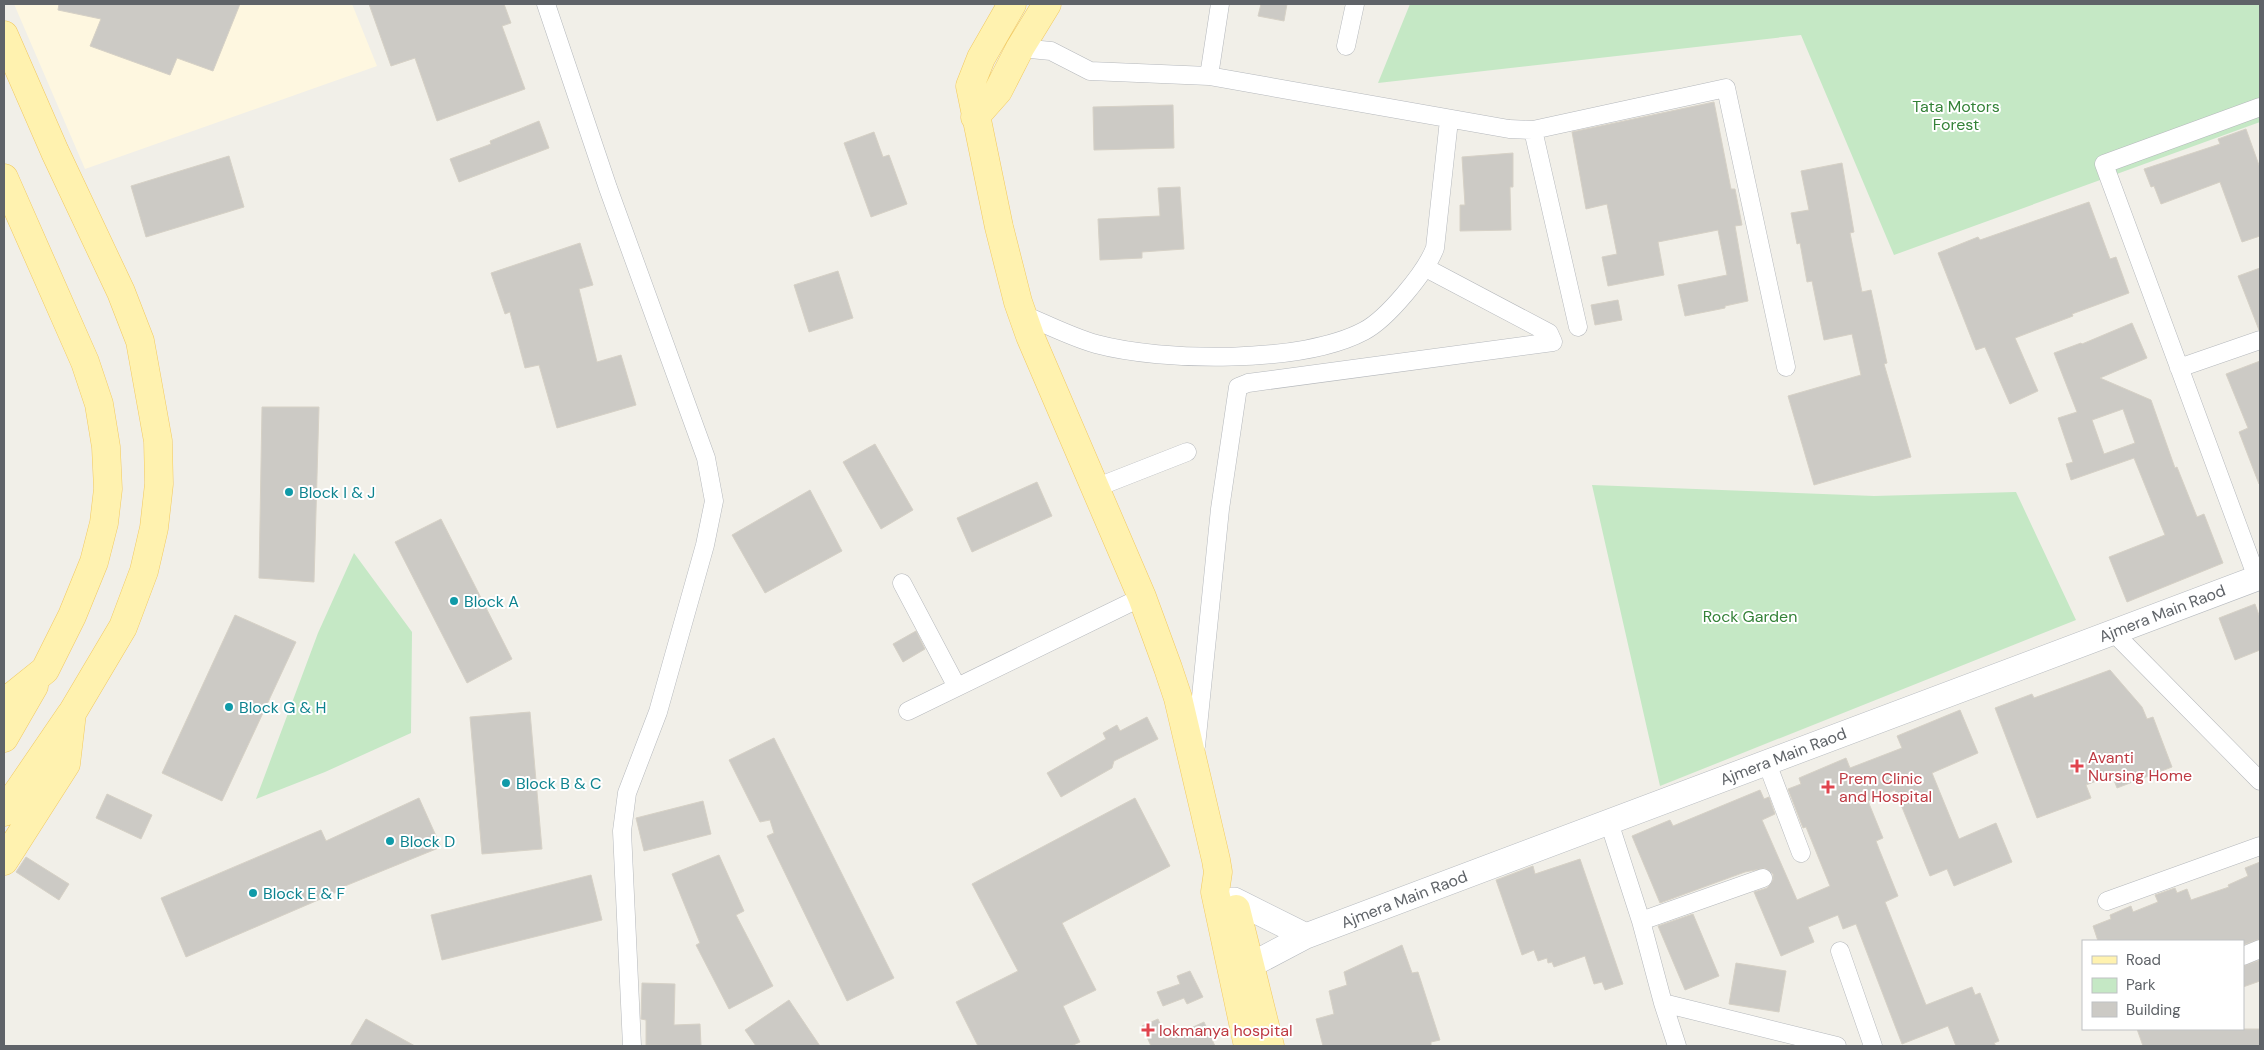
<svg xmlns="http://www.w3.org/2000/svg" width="2264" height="1050" font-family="'DM Sans',sans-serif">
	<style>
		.commercial { fill: #fef7e0 }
		.green { fill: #c5e8c5 }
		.building { fill: #cccac5; stroke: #d6d1c6; fill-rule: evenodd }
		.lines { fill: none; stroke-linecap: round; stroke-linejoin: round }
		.street-casing { stroke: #b5b8bc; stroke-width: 19 }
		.secondary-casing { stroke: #b6babf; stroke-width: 26 }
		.primary-casing { stroke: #f2c960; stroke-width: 29 }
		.street { stroke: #fff; stroke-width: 18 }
		.secondary { stroke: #fff; stroke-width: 25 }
		.primary { stroke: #fff2af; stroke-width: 28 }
		.culture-dot { fill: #0f9aa8; stroke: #fff; stroke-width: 2 }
		.health-dot { fill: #e0444e; stroke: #fff; stroke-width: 2 }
		.labels { text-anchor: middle; stroke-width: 4; stroke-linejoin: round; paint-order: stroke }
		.park-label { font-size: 16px; fill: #348238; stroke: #fff }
		.culture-label { font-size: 16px; fill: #0d838f; stroke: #fff; text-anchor: start }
		.street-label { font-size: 16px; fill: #5f6368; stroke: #fff }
		.health-label { font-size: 16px; fill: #be3a42; stroke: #fff; text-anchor: start }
	</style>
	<rect width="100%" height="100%" fill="#f1efe8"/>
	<path class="commercial" d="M14 4H352L377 66 85 169Z"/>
	<path class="green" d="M1410 4H2260V122L1894 255 1801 35 1378 83Z
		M1592 485 1874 496 2016 492 2076 620 1660 786Z
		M354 553 412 632 411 733 325 772 256 799 318 633Z"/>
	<path class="building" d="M59 4H240L213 71 177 58 170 75 90 46 101 19 58 10Z
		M369 4H504L511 23 502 26 525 89 437 121 415 58 391 66Z
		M1261 4H1287L1284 21 1258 16Z
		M1714 102 1731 189H1735L1742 225 1735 226 1748 301 1725 306V308L1685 316 1678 285 1727 275 1718 230 1658 242 1664 275 1608 286 1602 257 1617 254 1607 204 1586 209 1572 132Z
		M1173 105 1174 148 1094 150 1093 107Z
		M539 121 549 148 459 182 450 159 491 144 490 141Z
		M2246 129 2260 168V236L2242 242 2220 182 2161 204 2154 186 2151 187 2144 169 2220 144 2218 139Z
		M874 132 883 157 889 155 907 204 871 217 844 143Z
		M1513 153V187H1510L1511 230 1460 231V205H1465L1462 157Z
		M229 156 244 207 146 237 131 186Z
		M1842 163 1854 232 1850 233 1862 292 1871 290 1887 363 1884 364 1911 457 1814 485 1788 396 1861 375 1852 334 1824 340 1812 281 1807 282 1800 243 1797 244 1791 213 1809 210 1801 171Z
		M1180 187 1184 249 1142 252V258L1100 260 1098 219 1160 216 1158 188Z
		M2089 202 2110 259 2116 257 2129 293 2072 314 2073 316 2015 338 2038 391 2010 404 1985 347 1976 350 1938 253 1978 237 1980 240Z
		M580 243 593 285 579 289 597 362 621 355 636 405 557 428 539 365 525 368 510 312 505 314 491 273Z
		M2260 268V330H2259L2238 276Z
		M838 271 853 318 809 332 794 285Z
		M1618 300 1622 320 1595 325 1591 305Z
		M2132 323 2147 358 2100 378 2151 400 2175 468 2177 467 2197 517 2204 514 2223 563 2127 602 2109 557 2165 535 2134 458 2071 480 2066 464 2073 462 2058 418 2077 412 2054 353 2081 343 2082 344ZM2123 409 2135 443 2104 454 2092 420Z
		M2260 361V484H2259L2239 432 2248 428 2226 374Z
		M262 407H319L314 582 259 578Z
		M875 444 913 510 881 529 843 462Z
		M1037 482 1052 516 972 552 957 518Z
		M810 490 842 551 765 593 732 535Z
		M441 519 512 659 467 683 395 542Z
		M2255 604 2260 618V650L2235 660 2219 618Z
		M235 615 296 642 222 801 162 773Z
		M916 631 925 649 903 662 893 644Z
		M2110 670 2142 707 2147 719 2153 717 2172 767 2117 788 2112 775 2086 785 2091 798 2037 818 1995 708 2032 694 2034 698Z
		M1960 710 1978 753 1932 773 1959 839 1996 823 2012 862 1954 886 1947 869 1930 876 1895 790 1868 801 1883 838 1876 841 1879 849 1898 896 1885 902 1926 1005 1972 987 1975 995 1980 993 1999 1041 1994 1043 1996 1046H1956L1948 1026 1902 1044 1856 924 1843 929 1838 915 1808 927 1814 942 1781 956 1754 892 1767 888 1773 880V874L1765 868 1745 872 1660 903 1632 836 1670 820 1673 826 1760 790 1764 799 1769 797 1775 814 1762 820 1797 900 1830 886 1806 827 1803 828 1788 789 1801 784 1799 778 1846 758 1850 768 1902 748 1897 736Z
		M530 712 542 849 482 854 470 717Z
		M1147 717 1158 739 1114 761 1112 768 1061 797 1047 773 1106 739 1103 733 1117 725 1120 731Z
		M774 738 894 978 847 1001 767 836 774 833 770 820 760 822 729 760Z
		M107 794 152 815 141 839 96 818Z
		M419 798 441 847 345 886 346 888 186 957 161 898 321 830 326 841Z
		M1135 798 1170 866 1062 923 1096 990 1063 1006 1080 1042 1071 1046H978L956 1002 1018 971 972 884Z
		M703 801 711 834 644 851 636 818Z
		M719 855 744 911 736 915 773 986 729 1009 696 945 700 943 672 874Z
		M26 857 69 884 59 900 16 872Z
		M1580 859 1623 984 1605 990 1602 982 1594 984 1585 956 1554 967 1552 962 1548 963 1547 958 1538 961 1534 950 1522 955 1496 880 1533 866 1535 874Z
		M2260 862V939L2243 945V941H2098L2093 926 2111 919 2110 915 2131 906 2133 912 2158 902 2155 895 2175 888 2177 893 2187 889 2191 900 2229 887 2228 885 2248 876 2245 868Z
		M591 875 602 920 442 960 431 915Z
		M1693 914 1719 976 1685 990 1658 926Z
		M1402 945 1412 973 1418 972 1440 1040 1431 1042V1046H1323L1316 1019 1334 1014 1329 991 1347 985 1344 972Z
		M2260 960V981L2243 987V966Z
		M1736 963 1786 971 1779 1012 1729 1004Z
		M1190 971 1203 997 1187 1004 1184 998 1163 1006 1157 992 1180 984 1177 976Z
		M642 983 675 984 674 1025 700 1024 701 1046 646 1045V1020L641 1019Z
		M789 1000 820 1046H756L745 1030Z
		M366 1019 415 1046H350Z
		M1158 1019 1167 1039 1204 1022 1215 1046H1151L1142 1026Z
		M2137 1029H2260V1046H2143Z"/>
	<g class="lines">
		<defs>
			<path id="street" d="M546 4 608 188 706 458 714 501 705 545 658 712 627 793 622 831 632 1046
				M1346 46 1355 4
				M1020 48 1051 51 1090 71 1209 76 1509 129 1533 130 1726 88 1786 367
				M1209 76 1220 4
				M1533 130 1578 327
				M1022 314C1046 324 1071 337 1096 344 1163 362 1302 364 1364 331 1387 319 1426 272 1435 248L1449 120
				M2179 368 2260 340
				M1095 488 1187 452
				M2257 578 2104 164 2260 107
				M902 583 957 687
				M2113 632 2260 781
				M908 711 1142 597
				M1196 746 1220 509 1238 387 1248 383 1553 342 1549 333 1426 268
				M1767 763 1801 853
				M1609 822 1641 921 1663 1003 1677 1046
				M2107 901 2260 846
				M1641 921 1763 878
				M1840 951 1873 1046
				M2243 956 2260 949
				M1663 1003 1837 1046"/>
			<path id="secondary" d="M1218 904 1234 900 1306 936
				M1231 970 1251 965 1306 936 2260 577"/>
			<path id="primary" d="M1012 4 981 58 970 86 999 227 1018 302 1030 336 1142 597 1168 668 1178 698 1216 860 1218 872 1215 892 1248 1046
				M4 35 55 152 121 292 140 341 158 441 159 484 154 528 144 571 123 627 72 713 66 764 4 861
				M975 117 998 91 1020 48 1047 4
				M4 178 85 362 99 404 106 447 108 489 104 523 94 562 72 616 45 670 4 703
				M4 738 34 686
				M4 812 71 714
				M1236 909 1270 1046"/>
		</defs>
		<use href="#street" class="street-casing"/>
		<use href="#secondary" class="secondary-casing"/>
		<use href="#primary" class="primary-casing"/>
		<use href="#street" class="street"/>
		<use href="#secondary" class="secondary"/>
		<use href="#primary" class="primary"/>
	</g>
	<g class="culture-dot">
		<circle cx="289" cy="492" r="5"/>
		<circle cx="454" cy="601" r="5"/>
		<circle cx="229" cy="707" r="5"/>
		<circle cx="506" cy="783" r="5"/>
		<circle cx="390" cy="841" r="5"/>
		<circle cx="253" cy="893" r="5"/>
	</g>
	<g class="health-dot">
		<path d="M2074.5 758.5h5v5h5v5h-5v5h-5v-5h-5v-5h5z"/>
		<path d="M1825.5 779.5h5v5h5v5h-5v5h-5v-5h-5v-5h5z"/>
		<path d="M1145.5 1022.5h5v5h5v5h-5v5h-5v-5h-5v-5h5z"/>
	</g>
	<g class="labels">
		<g class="park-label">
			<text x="1956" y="112">Tata Motors<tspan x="1956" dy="18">Forest</tspan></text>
			<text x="1750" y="622">Rock Garden</text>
		</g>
		<g class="culture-label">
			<text x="299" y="498">Block I &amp; J</text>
			<text x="464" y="607">Block A</text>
			<text x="239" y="713">Block G &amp; H</text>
			<text x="516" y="789">Block B &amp; C</text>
			<text x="400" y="847">Block D</text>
			<text x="263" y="899">Block E &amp; F</text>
		</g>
		<g class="street-label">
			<text transform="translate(2162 613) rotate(-21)" y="6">Ajmera Main Raod</text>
			<text transform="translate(1783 756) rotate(-21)" y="6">Ajmera Main Raod</text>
			<text transform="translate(1404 899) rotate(-21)" y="6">Ajmera Main Raod</text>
		</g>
		<g class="health-label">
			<text x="2088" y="763">Avanti<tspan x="2088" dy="18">Nursing Home</tspan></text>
			<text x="1839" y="784">Prem Clinic<tspan x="1839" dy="18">and Hospital</tspan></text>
			<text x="1159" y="1036">lokmanya hospital</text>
		</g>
	</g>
	<rect width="2264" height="1050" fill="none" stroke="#5f6368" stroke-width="10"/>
	<rect x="2082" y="940" width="162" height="90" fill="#ffffff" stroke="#bfc1c3"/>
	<rect x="2092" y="956" width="25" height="8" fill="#fff2af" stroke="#bfc1c3"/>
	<text x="2126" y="965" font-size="15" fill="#5f6368">Road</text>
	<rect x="2092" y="978" width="25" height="15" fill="#c5e8c5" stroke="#bfc1c3"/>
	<text x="2126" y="990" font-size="15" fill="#5f6368">Park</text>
	<rect x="2092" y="1002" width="25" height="15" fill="#cccac5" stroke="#bfc1c3"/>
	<text x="2126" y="1015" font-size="15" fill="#5f6368">Building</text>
</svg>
